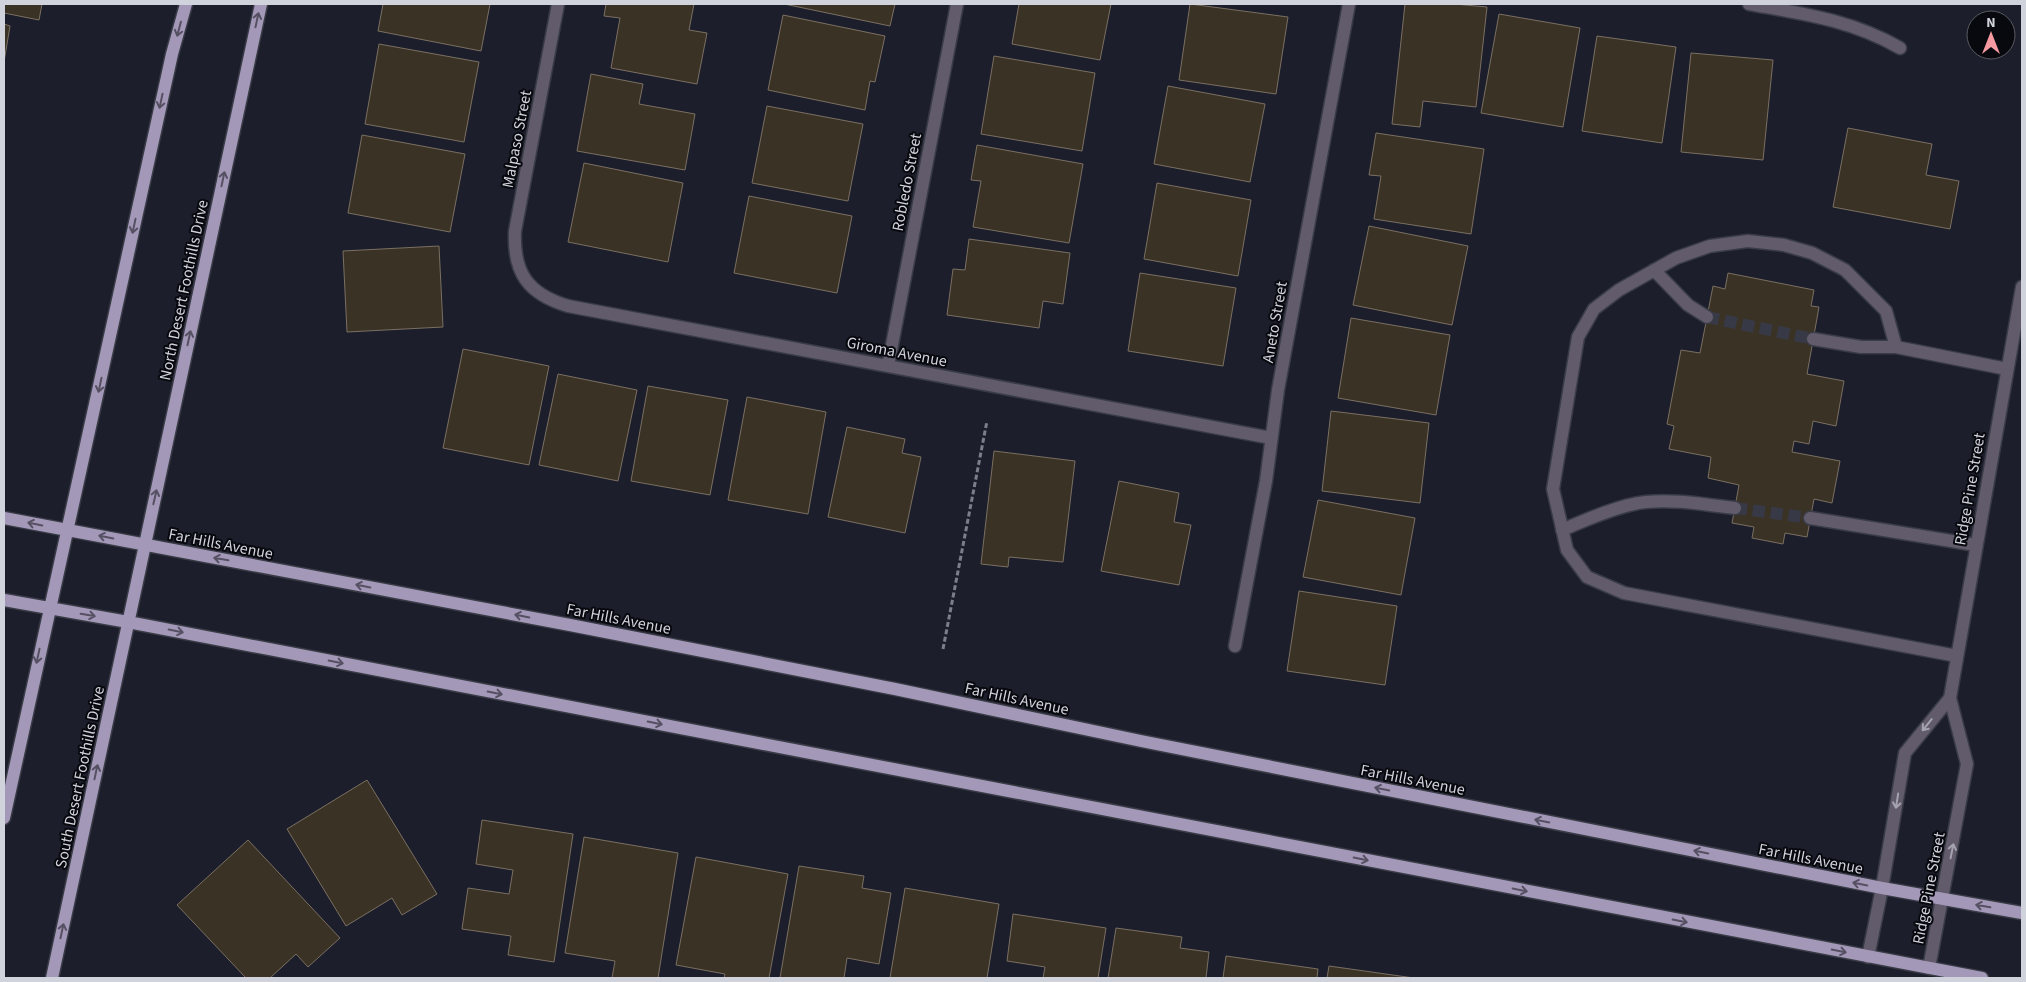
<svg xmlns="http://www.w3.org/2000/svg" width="2026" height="982" font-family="'Source Sans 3',sans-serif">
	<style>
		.building { fill: #3b3226; stroke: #7a6f62 }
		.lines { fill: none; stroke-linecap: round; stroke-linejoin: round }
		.minor-tunnel { stroke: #373a46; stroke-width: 12; stroke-dasharray: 12 6; stroke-linecap: butt }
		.minor-casing { stroke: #393c47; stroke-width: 15 }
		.major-casing { stroke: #393c47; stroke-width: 15 }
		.path { stroke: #7c7f89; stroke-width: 3; stroke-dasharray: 5 2.5; stroke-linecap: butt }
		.minor { stroke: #615b6b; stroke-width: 12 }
		.major { stroke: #a498b8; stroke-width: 12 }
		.oneway { stroke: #565063 }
		.oneway2 { stroke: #a4a3af }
		.labels { text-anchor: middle; stroke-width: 4; stroke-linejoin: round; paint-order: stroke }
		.street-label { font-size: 16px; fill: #d1d3dc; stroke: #08090e }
	</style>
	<rect width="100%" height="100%" fill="#1c1f2b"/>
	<path class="building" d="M4 4H42L39 20 4 13Z
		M383 4H490L481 51 378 31Z
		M606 4H694L689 30 707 33 697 84 611 68 620 18 604 16Z
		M784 4H895L890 26Z
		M1019 4H1111L1100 60 1012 44Z
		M1190 4 1288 17 1276 94 1179 80Z
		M1405 4H1454L1487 7 1476 107 1423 101 1420 127 1392 124Z
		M1499 14 1580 28 1563 127 1481 113Z
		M783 15 885 36 875 82 870 81 865 110 768 90Z
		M4 24 10 26 4 62Z
		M1597 36 1676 47 1662 143 1582 131Z
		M379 44 479 62 464 142 365 124Z
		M1691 53 1773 60 1763 160 1681 152Z
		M994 56 1095 73 1082 151 981 134Z
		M591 74 643 84 639 104 695 114 685 170 577 151Z
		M1168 86 1265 104 1250 182 1154 164Z
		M767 106 863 124 848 201 752 183Z
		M1848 128 1932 144 1926 175 1959 181 1950 229 1833 207Z
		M1376 133 1484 149 1471 234 1374 219 1381 176 1369 175Z
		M362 135 465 154 450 232 348 213Z
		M977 145 1083 164 1069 243 973 227 981 181 971 180Z
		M584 163 683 183 668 262 568 242Z
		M1157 183 1251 200 1238 276 1144 259Z
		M749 196 852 216 837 293 734 273Z
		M1369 226 1468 246 1452 325 1353 305Z
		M969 239 1070 253 1063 304 1043 301 1039 328 947 315 953 269 965 270Z
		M439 246 443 327 347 332 343 251Z
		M1140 273 1236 288 1223 366 1128 351Z
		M1728 273 1814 290 1811 306 1819 307 1807 374 1844 381 1836 426 1813 421 1809 444 1794 441 1792 452 1840 461 1832 503 1814 499 1807 537 1785 533 1783 544 1752 538 1754 527 1732 523 1739 485 1708 478 1711 457 1669 449 1674 426 1667 424 1681 350 1700 353 1713 286 1725 289Z
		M1351 318 1450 335 1436 415 1338 398Z
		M463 349 549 366 529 465 443 448Z
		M558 374 637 390 618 481 539 465Z
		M648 386 728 400 710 495 631 481Z
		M747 397 826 412 808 514 728 500Z
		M1331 411 1429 423 1420 503 1322 491Z
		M847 427 905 439 902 453 921 457 905 533 828 517Z
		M994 451 1075 461 1063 562 1009 557 1008 567 981 564Z
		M1119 481 1179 493 1174 522 1191 525 1179 585 1101 571Z
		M1318 500 1415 518 1401 595 1303 577Z
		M1299 591 1397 606 1385 685 1287 671Z
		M367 780 437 894 402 915 392 898 346 926 287 829Z
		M482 820 573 834 554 962 508 955 511 936 462 929 468 888 509 894 513 870 476 864Z
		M584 837 678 853 658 978H612L615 961 565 953Z
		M248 840 340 938 308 967 296 954 270 978H246L177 905Z
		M696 857 788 874 769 978H724L725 974 676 965Z
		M799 866 864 876 862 888 891 893 879 964 847 958 844 978H780Z
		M905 888 999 904 987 978H890Z
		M1013 914 1106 928 1098 978H1043L1045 967 1007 961Z
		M1116 928 1182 937 1180 948 1209 952 1206 978H1108Z
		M1226 956 1318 969 1317 978H1223Z
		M1329 966 1414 978H1327Z"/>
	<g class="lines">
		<path class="minor-tunnel" d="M1707 317 1813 339
			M1735 508 1810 518"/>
		<defs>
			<path id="minor" d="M558 4 515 231C513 273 528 294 568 306L1271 438
				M1749 4C1804 14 1851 20 1900 48
				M1654 270 1688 305 1707 317
				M1813 339 1861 347H1896
				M888 366 957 4
				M1810 518 1976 545
				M1562 530C1585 520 1622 504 1646 502 1676 499 1706 505 1735 508
				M1235 646 1266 481 1278 390 1349 4
				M1957 656 1624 593 1587 577 1567 550 1553 489 1578 337 1594 309 1619 290 1676 258 1710 246 1748 241 1784 245 1812 253 1845 270 1886 311 1896 347 2007 369
				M1868 957 1882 888 1905 753 1950 698
				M1929 968 1967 764 1950 698 2022 287"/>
			<path id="major" d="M4 518 570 625 895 689 1141 741 1882 888 2022 913
				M4 600 128 622 1982 978
				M4 818 172 54 186 4
				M52 978 261 4"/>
		</defs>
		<use href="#minor" class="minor-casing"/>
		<use href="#major" class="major-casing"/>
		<path class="path" d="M943 649 987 421"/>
		<use href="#minor" class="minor"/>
		<use href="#major" class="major"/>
	</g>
	<defs><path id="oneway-shaft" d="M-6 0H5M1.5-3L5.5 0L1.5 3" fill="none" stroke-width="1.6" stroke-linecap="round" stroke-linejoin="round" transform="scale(1.25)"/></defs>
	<g class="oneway">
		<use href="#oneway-shaft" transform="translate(257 20) rotate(-78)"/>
		<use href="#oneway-shaft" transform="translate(179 29) rotate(105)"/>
		<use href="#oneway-shaft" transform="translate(161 101) rotate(102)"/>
		<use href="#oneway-shaft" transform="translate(223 179) rotate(-78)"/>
		<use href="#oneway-shaft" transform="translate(134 226) rotate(102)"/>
		<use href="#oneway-shaft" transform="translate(189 338) rotate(-78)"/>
		<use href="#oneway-shaft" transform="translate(100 385) rotate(102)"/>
		<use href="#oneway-shaft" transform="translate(155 497) rotate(-77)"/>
		<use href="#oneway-shaft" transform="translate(35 524) rotate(-169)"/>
		<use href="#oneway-shaft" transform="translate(106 537) rotate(-169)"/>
		<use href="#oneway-shaft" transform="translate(221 559) rotate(-170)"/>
		<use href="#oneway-shaft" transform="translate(363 586) rotate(-169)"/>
		<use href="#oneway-shaft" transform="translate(88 615) rotate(10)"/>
		<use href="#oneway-shaft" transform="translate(522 616) rotate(-169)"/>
		<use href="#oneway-shaft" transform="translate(176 631) rotate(11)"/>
		<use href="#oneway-shaft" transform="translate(38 656) rotate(102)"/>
		<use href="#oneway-shaft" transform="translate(336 662) rotate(11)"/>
		<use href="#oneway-shaft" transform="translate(495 693) rotate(11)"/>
		<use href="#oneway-shaft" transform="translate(655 723) rotate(11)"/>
		<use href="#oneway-shaft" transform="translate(96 772) rotate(-78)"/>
		<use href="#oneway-shaft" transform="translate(1382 789) rotate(-169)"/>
		<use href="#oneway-shaft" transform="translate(1542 821) rotate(-169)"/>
		<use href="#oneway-shaft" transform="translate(1701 852) rotate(-169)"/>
		<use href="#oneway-shaft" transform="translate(1361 859) rotate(11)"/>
		<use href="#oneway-shaft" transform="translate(1860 884) rotate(-169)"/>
		<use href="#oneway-shaft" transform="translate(1520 890) rotate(11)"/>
		<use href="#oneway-shaft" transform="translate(1983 906) rotate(-170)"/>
		<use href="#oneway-shaft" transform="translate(1680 921) rotate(11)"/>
		<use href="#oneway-shaft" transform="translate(62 931) rotate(-78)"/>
		<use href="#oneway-shaft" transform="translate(1839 951) rotate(11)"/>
	</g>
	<g class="oneway2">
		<use href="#oneway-shaft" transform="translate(1927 725) rotate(129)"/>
		<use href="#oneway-shaft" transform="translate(1897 801) rotate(99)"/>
		<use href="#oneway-shaft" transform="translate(1952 851) rotate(-79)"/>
	</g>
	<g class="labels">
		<g class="street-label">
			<text transform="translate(516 139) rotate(-79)" y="6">Malpaso Street</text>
			<text transform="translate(906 182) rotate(-79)" y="6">Robledo Street</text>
			<text transform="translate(183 290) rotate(-78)" y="6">North Desert Foothills Drive</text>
			<text transform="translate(1274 322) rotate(-80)" y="6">Aneto Street</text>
			<text transform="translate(897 351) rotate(11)" y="6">Giroma Avenue</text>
			<text transform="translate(1969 489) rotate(-80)" y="6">Ridge Pine Street</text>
			<text transform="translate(221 543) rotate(11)" y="6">Far Hills Avenue</text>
			<text transform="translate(619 618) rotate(11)" y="6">Far Hills Avenue</text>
			<text transform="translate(1017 698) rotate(12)" y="6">Far Hills Avenue</text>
			<text transform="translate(79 777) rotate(-78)" y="6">South Desert Foothills Drive</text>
			<text transform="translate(1413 779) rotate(11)" y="6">Far Hills Avenue</text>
			<text transform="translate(1811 858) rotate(11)" y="6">Far Hills Avenue</text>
			<text transform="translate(1928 888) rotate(-79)" y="6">Ridge Pine Street</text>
		</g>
	</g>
	<rect width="2026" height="982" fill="none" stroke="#d1d3dc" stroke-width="10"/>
	<g transform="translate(1991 35)"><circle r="24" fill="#08090e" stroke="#585a60"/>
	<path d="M0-4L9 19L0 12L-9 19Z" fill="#f49aa0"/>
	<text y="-8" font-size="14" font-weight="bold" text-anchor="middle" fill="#d1d3dc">N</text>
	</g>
</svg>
